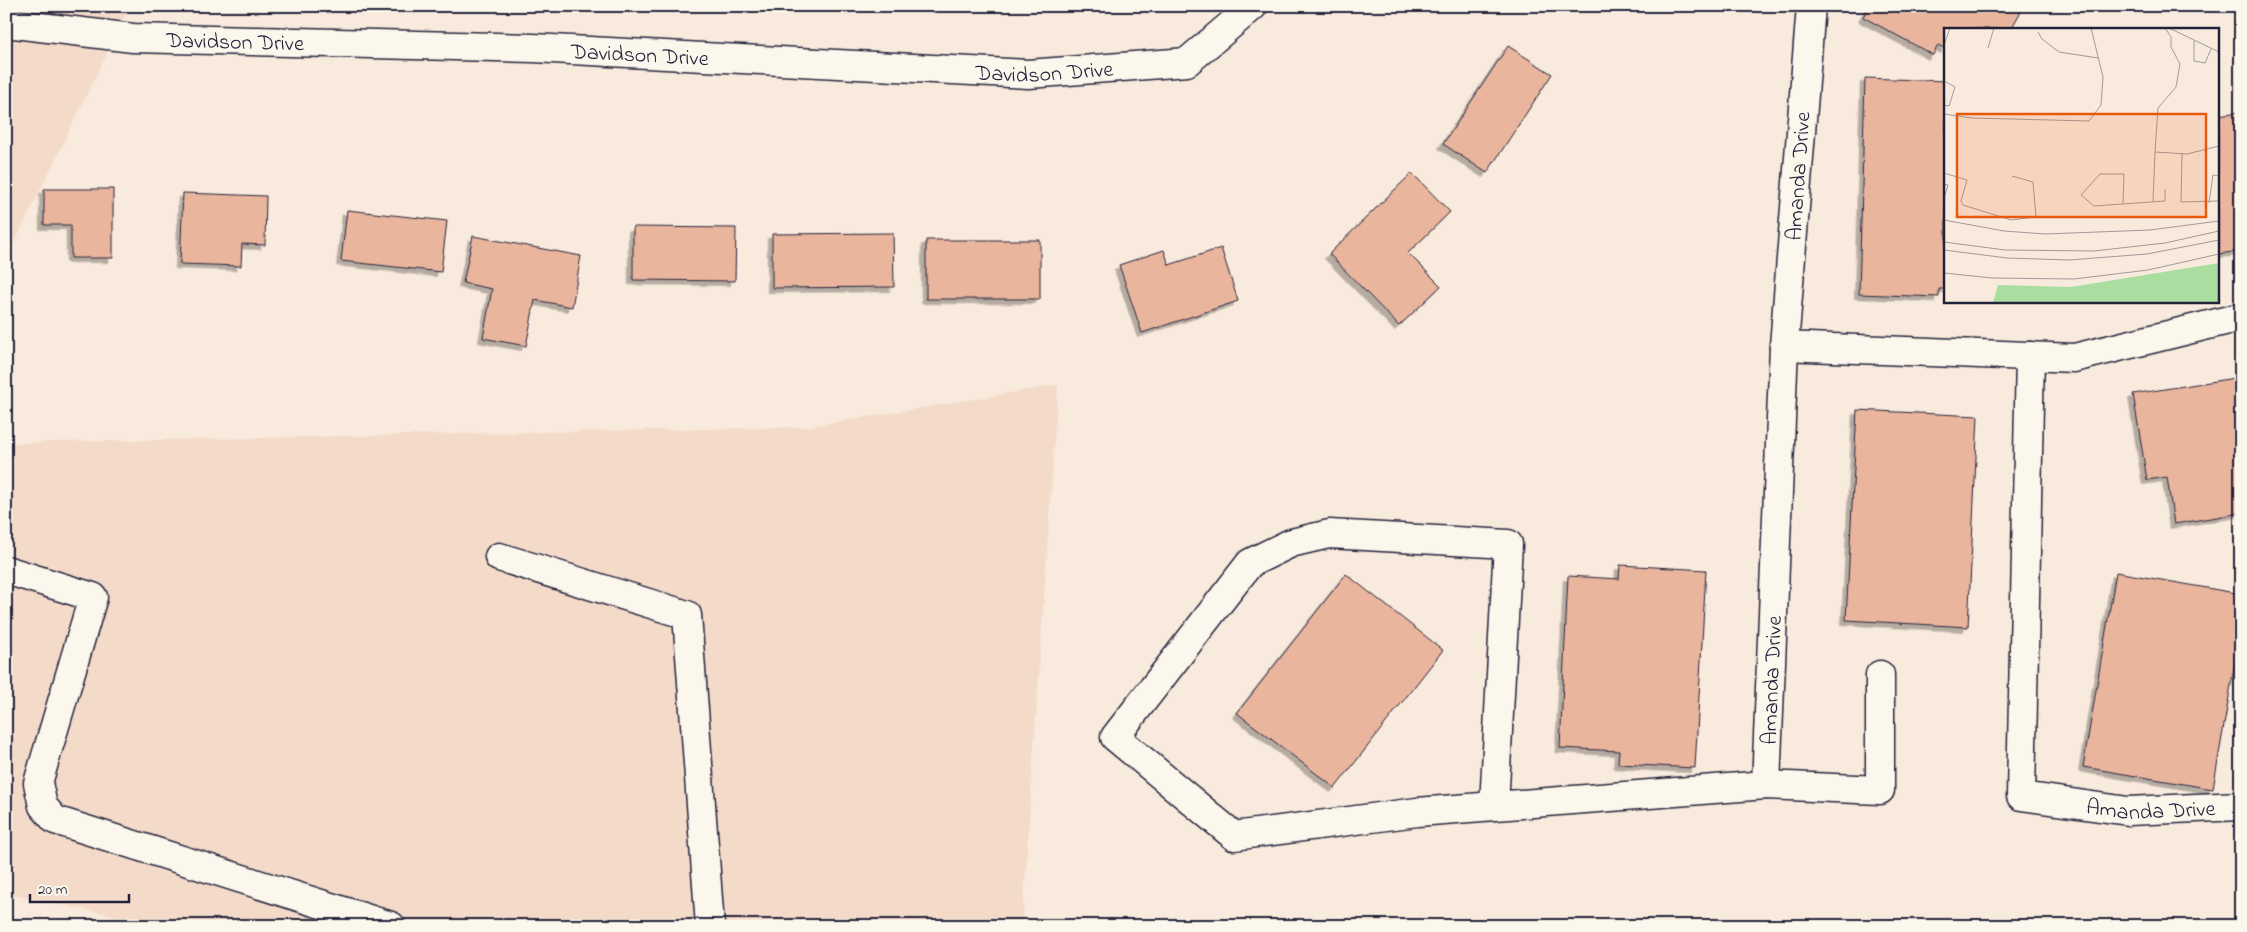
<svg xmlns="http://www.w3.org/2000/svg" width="2247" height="932" font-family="'Indie Flower',sans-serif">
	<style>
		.built { fill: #f4dac9 }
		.building { fill: #eab59d; stroke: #22223b; filter: url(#shadow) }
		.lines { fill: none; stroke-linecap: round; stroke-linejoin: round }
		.minor-casing { stroke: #22223b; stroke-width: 31 }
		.minor { stroke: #fbf7ec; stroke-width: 28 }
		.labels { text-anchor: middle; stroke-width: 4.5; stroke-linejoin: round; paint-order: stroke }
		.street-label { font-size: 22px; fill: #22223b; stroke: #fbf7ec }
		.inset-road { fill: none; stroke: #a29a9c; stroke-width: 1 }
		.view { fill: #e8590c; fill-opacity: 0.15; stroke: #e8590c; stroke-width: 2.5 }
		.inset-edge { fill: none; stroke: #22223b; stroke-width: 2.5 }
	</style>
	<defs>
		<filter id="shadow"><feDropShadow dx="-4.5" dy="4.5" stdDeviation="0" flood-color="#0004"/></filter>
	</defs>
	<rect width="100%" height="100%" fill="#f8eadc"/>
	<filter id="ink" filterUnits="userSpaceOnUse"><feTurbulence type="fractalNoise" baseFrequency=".02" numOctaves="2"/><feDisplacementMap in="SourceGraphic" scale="10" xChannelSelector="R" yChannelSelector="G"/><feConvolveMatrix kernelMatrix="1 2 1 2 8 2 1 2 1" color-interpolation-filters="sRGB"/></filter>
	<g filter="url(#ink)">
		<path class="built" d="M6 6H130L6 260Z
			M1058 385 1022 926H167L6 894V443L808 427Z"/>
		<path class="building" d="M1869 6H2024L2011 29H1946V49L1938 45 1933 55 1863 17Z
			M1508 46 1552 74 1487 173 1443 144Z
			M1865 78 1946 81V289H1939V297L1859 294Z
			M2240 112 2241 251 2218 254V115Z
			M1412 173 1450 212 1408 253 1441 286 1399 326 1329 254Z
			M44 189H113V258H71V225H44Z
			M183 193 266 196 265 245 242 244 241 266 180 264Z
			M347 210 447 221 441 272 341 261Z
			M633 227 736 228 735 281 633 280Z
			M893 233 894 287 772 288V234Z
			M473 236 581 256 572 307 535 300 526 346 483 338 492 289 463 283Z
			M926 240H1040V299H926Z
			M1221 248 1238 301 1142 333 1119 265 1164 250 1169 265Z
			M2241 377V513L2174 524 2167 477 2147 480 2133 394Z
			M1857 410 1978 416 1968 627 1846 620Z
			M1620 565 1706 570 1695 768 1618 764 1619 751 1560 748 1568 576 1619 579Z
			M2116 572 2241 594V627L2213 789 2083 767Z
			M1346 574 1443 650 1335 788 1237 713Z"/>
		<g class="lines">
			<defs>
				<g id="minor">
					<path d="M1811 6 1784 346 2074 358 2241 317"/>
					<path id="s1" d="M6 23 133 38 533 48 1028 74 1187 62 1253 6"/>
					<path id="s2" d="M2030 356 2021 796 2128 811 2241 806"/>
					<path d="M499 557 687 615 710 926"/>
					<path d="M6 570 93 597 38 783 43 806 55 820 391 926"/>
					<path id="s3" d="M1766 785 1784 346"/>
					<path d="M1494 806 1508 544 1329 534 1291 543 1250 563 1115 737 1234 836 1417 812 1766 785 1880 790V675"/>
				</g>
			</defs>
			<use href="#minor" class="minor-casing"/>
			<use href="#minor" class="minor"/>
		</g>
	</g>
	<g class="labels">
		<g class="street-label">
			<text dy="8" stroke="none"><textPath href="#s1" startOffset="230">Davidson Drive</textPath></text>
			<text dy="8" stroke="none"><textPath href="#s1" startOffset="635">Davidson Drive</textPath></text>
			<text dy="8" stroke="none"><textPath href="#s1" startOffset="1040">Davidson Drive</textPath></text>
			<text transform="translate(1797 176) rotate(-86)" y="8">Amanda Drive</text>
			<text dy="8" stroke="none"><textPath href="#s3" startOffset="105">Amanda Drive</textPath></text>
			<text dy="8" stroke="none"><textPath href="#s2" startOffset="571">Amanda Drive</textPath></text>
		</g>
	</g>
	<g transform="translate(1944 28)">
		<rect width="275" height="275" fill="#f8eadc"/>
		<path d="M275 235V275H49L54 257 127 259Z" fill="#aadea0"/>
		<path class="inset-road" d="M221 0 227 9V19L236 36 232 59 214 80 211 124 243 126 275 118M225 0 275 24M94 4 98 11 115 24 154 30M250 13V33L261 35 267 21M0 17 6 0M44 20 50 0M0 77 5 78 11 59 0 53M0 86 28 90 145 93 157 77 159 49 147 0M238 125 237 174 275 173M0 145 23 152 17 173 19 177 67 192 92 189 89 154 68 148M0 156 4 157 0 170M209 173 211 124M179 175 180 146H156L137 167 150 178 221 173V161M265 175 269 147 275 148M0 192 60 203 101 206 206 202 275 193M0 214 61 222 150 223 221 215 275 203M0 222 63 230 125 232 203 226 275 212M0 245 48 250 130 251 204 242 275 226"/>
		<path class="view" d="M13 86H262V189H13Z"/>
		<rect width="275" height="275" class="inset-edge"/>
	</g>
	<rect width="2247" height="932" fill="none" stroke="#fbf7ec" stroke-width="25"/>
	<rect x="12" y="12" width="2222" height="907" fill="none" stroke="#22223b" stroke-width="2" filter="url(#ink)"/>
	<path d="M30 894v8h99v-8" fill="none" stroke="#22223b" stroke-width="2.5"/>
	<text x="38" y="894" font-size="15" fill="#22223b" stroke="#fbf7ec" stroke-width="4" paint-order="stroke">20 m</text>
</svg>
